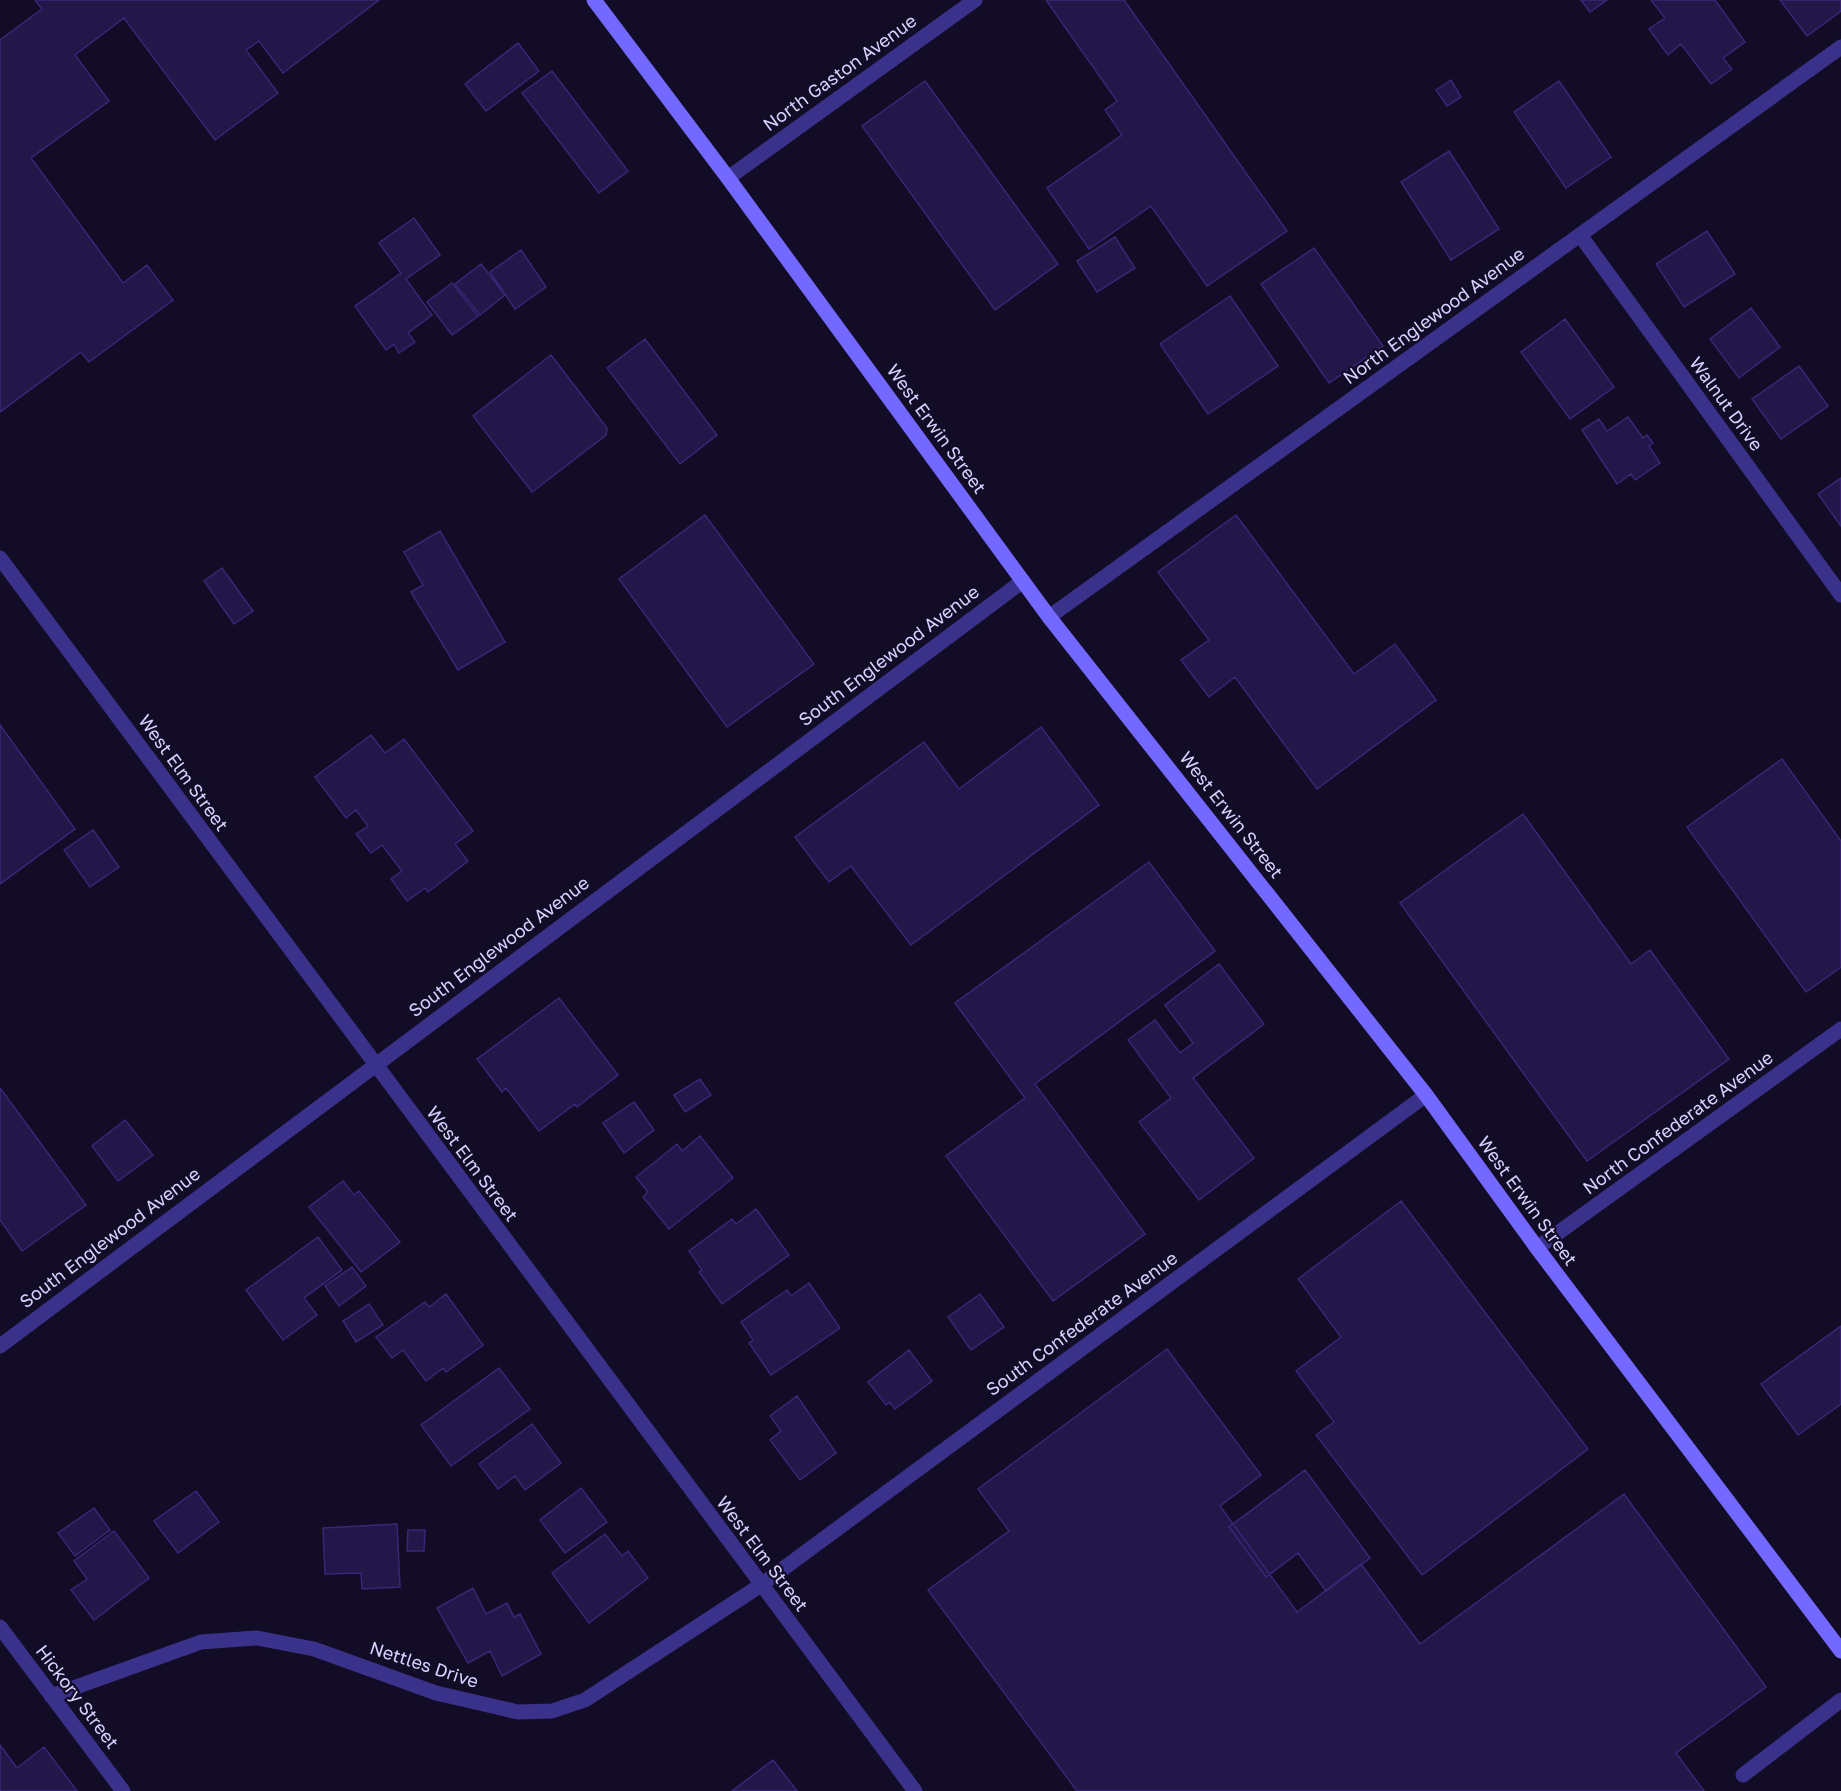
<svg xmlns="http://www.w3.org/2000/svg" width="1841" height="1791" font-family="'Golos Text',sans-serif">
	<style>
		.building { fill: #231649; stroke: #3a2677; stroke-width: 1.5 }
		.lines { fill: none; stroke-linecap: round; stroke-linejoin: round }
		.lane { stroke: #3a328a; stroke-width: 15 }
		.street { stroke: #3a328a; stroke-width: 15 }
		.secondary { stroke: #7368ff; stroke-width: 15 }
		.labels { text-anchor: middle; stroke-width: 4.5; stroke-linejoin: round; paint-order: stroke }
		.street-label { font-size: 18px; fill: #d9d1ff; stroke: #120c26 }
	</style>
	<rect width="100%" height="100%" fill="#120c26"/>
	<path class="building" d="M35 0H379L283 73 259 41 246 50 278 93 215 140 124 18 75 55 109 101 31 158 123 283 147 265 173 300 89 362 81 352 0 412V40L42 9Z
		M1046 0H1124L1287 231 1207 286 1151 206 1089 249 1047 188 1122 135 1105 110 1117 101Z
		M1581 0H1607L1590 12Z
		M1651 0H1715L1745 42 1723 58 1732 69 1711 84 1681 44 1668 55 1649 29 1665 18Z
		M1780 0H1841V11L1807 36Z
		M518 43 539 71 486 111 465 84Z
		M552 71 628 171 599 193 522 93Z
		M1451 80 1461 97 1447 106 1436 90Z
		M925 81 1058 264 995 310 862 126Z
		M1559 81 1611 157 1566 188 1514 112Z
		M1449 151 1499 229 1451 260 1401 182Z
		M414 218 440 255 406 279 432 315 408 333 415 342 399 353 394 344 386 350 355 306 401 273 379 243Z
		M1707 231 1735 274 1684 307 1656 264Z
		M1115 237 1135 268 1097 292 1077 261Z
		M1314 248 1383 346 1329 383 1261 284Z
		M521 250 546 287 515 309 490 272Z
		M481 264 505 295 480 315 455 284Z
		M452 283 478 316 452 335 427 302Z
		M1230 296 1278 366 1208 414 1160 344Z
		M1751 308 1780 347 1739 378 1710 339Z
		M1565 319 1614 387 1570 419 1521 352Z
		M645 339 717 435 680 464 607 368Z
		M551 355 607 428 606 435 532 492 473 416Z
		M1799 366 1828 406 1781 439 1752 399Z
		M1628 417 1643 438 1647 435 1653 443 1649 446 1660 463 1635 480 1631 474 1617 484 1582 430 1599 419 1607 431Z
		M1841 478V526L1818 494Z
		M705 515 814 664 727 727 619 579Z
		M1236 515 1354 674 1395 644 1436 700 1317 789 1235 677 1209 697 1181 660 1209 640 1158 572Z
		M440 531 505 642 458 670 411 592 423 585 404 552Z
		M222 568 253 611 234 624 204 581Z
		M0 725 75 829 0 884Z
		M1041 727 1099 805 911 945 851 866 829 882 795 837 924 742 959 789Z
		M371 735 385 753 404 739 473 831 455 844 468 861 428 892 425 888 407 901 391 879 402 871 382 845 371 853 356 834 368 826 356 810 346 818 315 777Z
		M1782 759 1841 841V967L1806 992 1687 827Z
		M1523 814 1631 964 1650 950 1729 1059 1587 1161 1400 903Z
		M93 830 119 867 90 887 64 850Z
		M1149 862 1215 951 1035 1084 1145 1234 1053 1301 946 1156 1025 1098 955 1003Z
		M1219 964 1264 1024 1193 1078 1254 1158 1199 1200 1139 1122 1171 1098 1128 1040 1155 1020 1180 1053 1193 1043 1165 1005Z
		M559 998 618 1075 577 1107 575 1104 539 1131 506 1088 502 1092 477 1059Z
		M700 1079 711 1095 685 1112 674 1095Z
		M0 1088 86 1205 22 1251 0 1220Z
		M634 1102 654 1130 624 1153 603 1123Z
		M125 1120 153 1155 118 1181 92 1146Z
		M700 1136 733 1178 669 1229 643 1197 648 1192 636 1177 677 1144 682 1151Z
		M343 1181 354 1195 359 1191 400 1242 361 1272 309 1207Z
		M1401 1201 1588 1449 1422 1575 1316 1435 1334 1422 1296 1371 1341 1337 1298 1279Z
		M756 1209 789 1255 722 1304 699 1272 702 1270 689 1251 732 1219 736 1224Z
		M318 1237 342 1270 304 1298 317 1315 283 1340 246 1290Z
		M352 1267 366 1286 339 1306 325 1286Z
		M809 1283 840 1328 771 1375 749 1343 753 1340 741 1322 787 1290 791 1296Z
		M446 1294 483 1345 446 1372 443 1368 426 1381 403 1350 392 1358 376 1337 425 1302 429 1307Z
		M980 1294 1004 1327 971 1350 948 1317Z
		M369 1304 383 1325 356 1342 343 1321Z
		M1841 1326V1404L1798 1435 1761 1384Z
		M1167 1349 1261 1475 1220 1506 1297 1612 1361 1564 1420 1644 1624 1494 1766 1687 1676 1753 1704 1791H1077L928 1590 1009 1531 978 1489Z
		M909 1350 932 1381 895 1409 890 1402 886 1405 868 1382Z
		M499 1368 530 1409 451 1466 421 1425Z
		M797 1396 836 1453 800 1480 770 1440 781 1431 770 1416Z
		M532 1424 561 1463 525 1490 515 1476 498 1489 479 1464Z
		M1305 1470 1370 1558 1326 1591 1298 1553 1266 1577 1229 1527Z
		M581 1488 607 1522 565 1553 540 1520Z
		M196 1491 219 1522 178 1553 154 1521Z
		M94 1508 110 1530 75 1556 58 1533Z
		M397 1524 400 1587 362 1589 361 1573 325 1574 323 1528Z
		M408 1530H425L424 1551H407Z
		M114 1531 149 1578 94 1620 71 1590 87 1579 74 1561Z
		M605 1534 622 1556 628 1551 648 1578 589 1623 552 1573Z
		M473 1588 486 1614 507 1603 514 1617 520 1614 541 1654 502 1676 490 1651 468 1663 437 1608Z
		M0 1745 17 1768 44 1747 77 1791H0Z
		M773 1760 797 1791H732Z"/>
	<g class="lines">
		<path class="lane" d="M1743 1775 1841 1700"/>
		<path class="street" d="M728 178 975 0
			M1580 235 1841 595
			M0 558 915 1791
			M1049 617 1841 47
			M1537 1248 1841 1029
			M0 1346 1023 581
			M0 1627 123 1791
			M51 1696 201 1642 257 1638 314 1649 436 1693 518 1712 552 1711 585 1700 761 1585 1426 1095"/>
		<path class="secondary" d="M594 0 728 178 1049 617 1426 1095 1537 1248 1841 1651"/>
	</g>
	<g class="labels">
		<g class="street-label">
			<text transform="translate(840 73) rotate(-36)" y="6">North Gaston Avenue</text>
			<text transform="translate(1434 316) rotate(-36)" y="6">North Englewood Avenue</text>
			<text transform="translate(1726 404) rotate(54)" y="6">Walnut Drive</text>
			<text transform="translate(936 429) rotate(54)" y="6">West Erwin Street</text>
			<text transform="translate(889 656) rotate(-37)" y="6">South Englewood Avenue</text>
			<text transform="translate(183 773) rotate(54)" y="6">West Elm Street</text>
			<text transform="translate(1231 815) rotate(52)" y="6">West Erwin Street</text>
			<text transform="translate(499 947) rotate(-37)" y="6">South Englewood Avenue</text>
			<text transform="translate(1678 1123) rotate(-36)" y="6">North Confederate Avenue</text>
			<text transform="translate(472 1164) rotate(53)" y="6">West Elm Street</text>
			<text transform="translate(1527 1201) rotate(54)" y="6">West Erwin Street</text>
			<text transform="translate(110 1238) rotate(-37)" y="6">South Englewood Avenue</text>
			<text transform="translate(1082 1324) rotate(-36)" y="6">South Confederate Avenue</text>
			<text transform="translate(762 1554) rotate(53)" y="6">West Elm Street</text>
			<text transform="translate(424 1665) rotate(18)" y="6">Nettles Drive</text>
			<text transform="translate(77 1697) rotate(53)" y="6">Hickory Street</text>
		</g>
	</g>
</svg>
